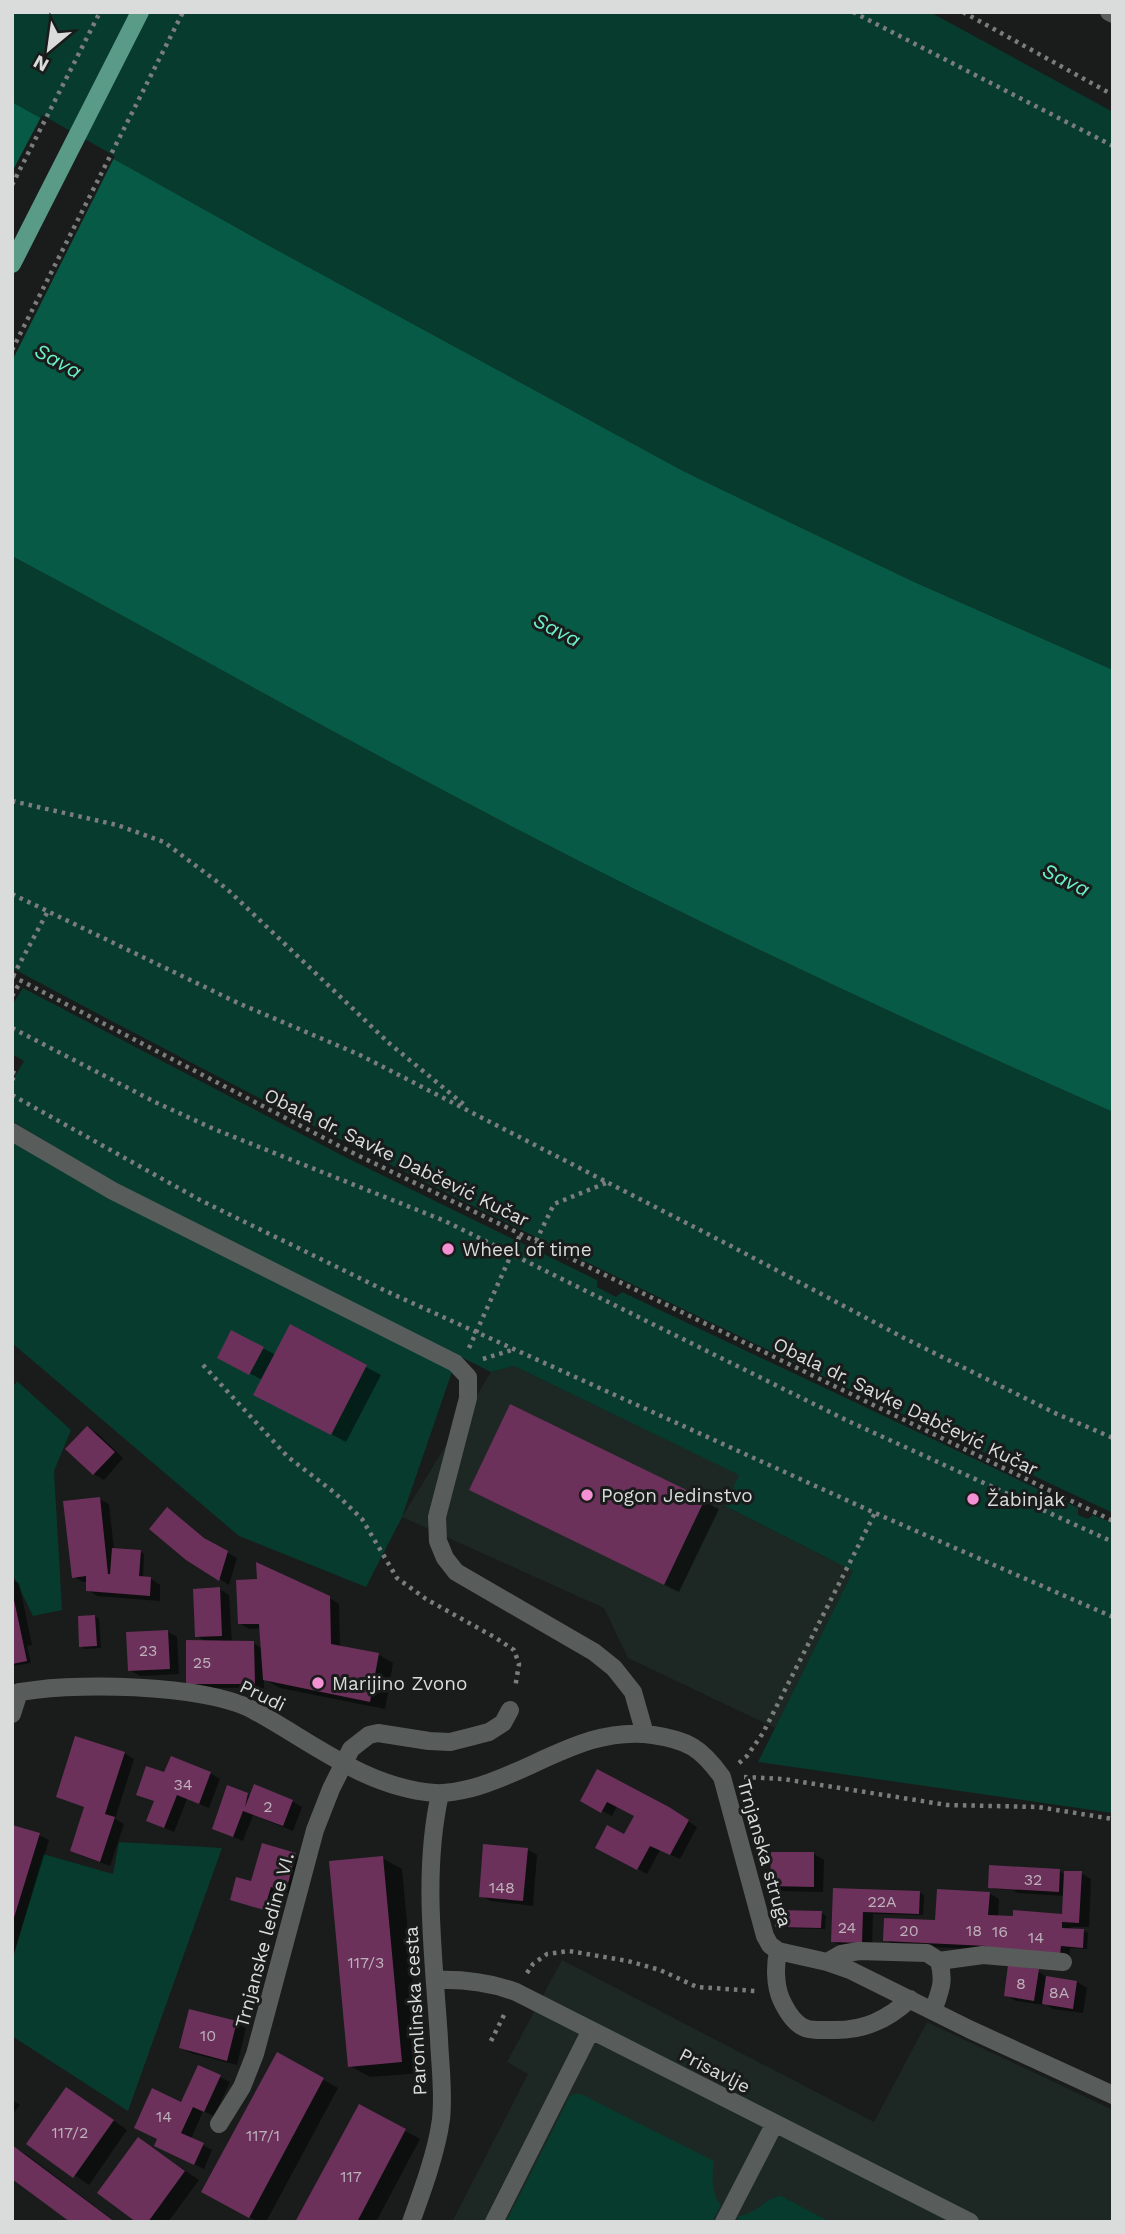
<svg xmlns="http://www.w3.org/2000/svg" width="1125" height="2234" font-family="'Work Sans',sans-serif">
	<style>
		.built { fill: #1d2723 }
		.green { fill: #073b2e }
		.water { fill: #075a46 }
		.pier { fill: #191c1b }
		.shadow { fill: #0007 }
		.building { fill: #6b315a }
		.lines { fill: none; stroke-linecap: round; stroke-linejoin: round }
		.path { stroke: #7a7d7c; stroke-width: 4.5; stroke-dasharray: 3.5 5; stroke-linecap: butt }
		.minor { stroke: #585d5b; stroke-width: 18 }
		.major { stroke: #599b87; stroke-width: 18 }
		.poi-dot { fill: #f491d4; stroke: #191c1b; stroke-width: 2.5 }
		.labels { text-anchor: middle; stroke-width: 6; stroke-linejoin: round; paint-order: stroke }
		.number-label { font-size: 16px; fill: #beb1bb }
		.street-label { font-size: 19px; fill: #d9dcdb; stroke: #191c1b }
		.poi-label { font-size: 19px; fill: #d9dcdb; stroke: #191c1b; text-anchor: start }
		.water-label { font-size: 21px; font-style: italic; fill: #6cefc7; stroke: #191c1b }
	</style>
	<rect width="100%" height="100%" fill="#191c1b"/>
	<path class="built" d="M514 1366 740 1475 725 1506 853 1571 775 1728 628 1658 604 1608 402 1517 491 1372Z
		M562 1960 874 2122 927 2022 1113 2110V2222H452L528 2074 507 2062Z"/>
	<path class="green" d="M12 12H930L1113 112V670L912 581 683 471 264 243 12 102Z
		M12 556C155 632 295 712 437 787 658 905 884 1011 1113 1112V1513C742 1340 373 1162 12 968Z
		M23 988 347 1158 597 1280V1287L616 1297 622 1292 1078 1508V1515L1088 1519 1093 1515 1113 1523V1813L758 1762 853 1571 725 1506 739 1475 514 1366 491 1372 118 1185 12 1121V1081L24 1061 12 1054V1005Z
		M12 1136 455 1363 402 1517 366 1587 239 1536 12 1343Z
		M17 1381 71 1430 54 1471 62 1610 33 1616 12 1573V1388Z
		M119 1842 222 1848 128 2111 12 2036V1962L43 1854 113 1874Z
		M575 2094H581L714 2161C712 2176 711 2193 721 2205L712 2222H506L570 2096Z
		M781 2196 830 2222H736L739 2216C757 2214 766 2197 781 2196Z"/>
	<path class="water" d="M12 102 264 243 683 471 912 581 1113 670V1112C884 1011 658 905 437 787 295 712 155 632 12 556Z"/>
	<path class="pier" d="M42 115 115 156 12 361V172Z"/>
	<path class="shadow" d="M291 1327 381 1375 346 1442 270 1402 263 1380 228 1363 232 1332 276 1355Z
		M511 1407 719 1509 679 1592 486 1498Z
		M87 1428 97 1433 123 1458 104 1480 94 1474 67 1449Z
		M99 1499 109 1504 114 1550 140 1551 144 1554 143 1578 151 1579 160 1585V1601L97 1596 88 1590V1582H83L73 1576Z
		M167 1510 212 1544 237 1558 229 1585 187 1558Z
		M12 1580 19 1583 32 1645 27 1646 31 1663 12 1666Z
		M220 1589 229 1595 232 1643H253L263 1649 262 1628 249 1629 239 1623 329 1598 339 1604 340 1647 379 1655 393 1663 385 1709 280 1688 264 1679V1688H197L187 1683 207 1642 197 1636Z
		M95 1616 99 1619 101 1648 85 1649 81 1646Z
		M168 1632 177 1637 179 1674 140 1676 130 1670Z
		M124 1753 134 1759 115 1819 124 1824 110 1866 82 1856 72 1851 86 1808 58 1796Z
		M598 1771 679 1815 697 1827 680 1859 660 1850 647 1874 598 1847 625 1837 636 1816 617 1806 612 1816 582 1801Z
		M210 1773 220 1779 209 1808 187 1799 174 1832 148 1821 164 1774Z
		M228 1788 251 1796 292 1801 302 1807 293 1831 253 1815 243 1841 214 1829Z
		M12 1827 39 1835 49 1840 12 1959Z
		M528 1850 537 1855 533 1906 491 1901 481 1896Z
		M814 1854 824 1860 823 1892 782 1891 772 1885Z
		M295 1855 305 1861 296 1895 275 1889 269 1911 232 1899 252 1883Z
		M382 1858 402 1869 421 2073 370 2077 350 2066Z
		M1059 1871 1066 1875 1081 1873 1091 1879 1089 1927H1071V1930L1084 1931 1088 1933 1087 1949 1070 1948 1069 1959 990 1950 895 1945 885 1940 937 1922 989 1893 999 1899 998 1917 1064 1916 1065 1896 1018 1893 1012 1890 994 1889 989 1887Z
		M835 1890 919 1892 924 1895 923 1915 873 1914 872 1948 843 1947 833 1941Z
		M821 1913 826 1916 825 1929 781 1928 777 1926Z
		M1038 1971 1048 1978 1077 1982 1087 1988 1083 2013 1053 2009 1044 2003V2005L1016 2001 1006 1995Z
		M236 2023 246 2028 237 2065 191 2053 181 2048Z
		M277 2054 338 2088 266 2222H258L204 2192Z
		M220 2077 230 2082 214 2116 203 2111 191 2139 212 2150 204 2169 166 2151 182 2104Z
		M82 2098 127 2130 89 2185 29 2144Z
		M12 2100 20 2105 12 2115Z
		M359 2106 420 2139 376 2222H297Z
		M139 2139 199 2180 168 2222H139Z
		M13 2147 27 2155 116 2222H73Z"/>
	<path class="building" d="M290 1324 367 1365 331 1435 253 1395Z
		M231 1330 264 1347 249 1375 217 1358Z
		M510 1404 705 1499 664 1585 469 1490Z
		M87 1426 115 1452 93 1475 65 1449Z
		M100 1497 108 1574H110L112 1548 141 1550 139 1576 151 1577 150 1596 86 1591V1576L72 1578 63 1501Z
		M167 1507 204 1538 228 1551 219 1581 186 1560 149 1529Z
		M256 1562 330 1596 331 1644 379 1653 370 1702 263 1680 259 1624H238L236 1580 257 1579Z
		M220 1587 222 1636 195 1637 193 1589Z
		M13 1595 27 1661 12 1664V1596Z
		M95 1615 97 1646 79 1647 78 1616Z
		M168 1630 170 1669 128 1671 126 1632Z
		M186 1640 254 1641 255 1684H186Z
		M75 1736 125 1752 105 1814 115 1817 100 1862 70 1851 84 1807 56 1797Z
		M171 1756 211 1772 199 1804 177 1795 164 1828 146 1821 154 1801 136 1795 146 1766 164 1772Z
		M597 1769 669 1807 689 1820 670 1855 650 1846 637 1870 595 1848 607 1825 624 1834 634 1816 607 1802 601 1813 580 1801Z
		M254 1784 293 1800 283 1826 243 1811 233 1837 212 1829 227 1785 248 1793 245 1807Z
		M12 1825 40 1833 13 1921H12Z
		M262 1843 296 1853 286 1891 271 1887 264 1910 230 1900 236 1877 251 1881Z
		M483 1844 528 1848 523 1901 479 1897Z
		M771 1852H814V1887L770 1886Z
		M383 1856 402 2062 348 2067 329 1861Z
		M989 1865 1060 1869 1059 1892 988 1888Z
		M1064 1871H1082L1079 1923 1062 1922V1928L1084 1929 1083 1948 1061 1946 1060 1955 987 1950V1946L883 1941 884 1918 935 1920 937 1889 990 1892 988 1915 1013 1916V1910L1062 1914Z
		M833 1888 920 1891 919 1914 863 1912 862 1943 831 1942Z
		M776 1910 822 1911 821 1928 775 1927Z
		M1008 1965 1039 1969 1034 2001 1004 1996Z
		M1046 1976 1077 1981 1073 2009 1042 2004Z
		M189 2009 237 2021 227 2061 179 2048Z
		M277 2052 324 2078 249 2218 201 2192Z
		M198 2065 221 2075 204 2112 193 2107 181 2133 204 2143 194 2165 154 2146 157 2139 134 2128 152 2088 181 2102Z
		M66 2087 114 2120 73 2178 26 2144Z
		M359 2104 406 2129 357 2222H295Z
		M138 2137 185 2171 148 2222H136L97 2193Z
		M12 2145 115 2222H70L12 2179Z"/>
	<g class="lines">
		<path class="path" d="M853 12 1113 146
			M963 12 1113 95
			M12 185 100 12
			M12 350 183 12
			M12 801 117 825 164 842 227 889 390 1044 467 1107
			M12 894 238 1003 360 1055 731 1246 904 1338 1057 1414 1113 1438
			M12 976 351 1152 1113 1521
			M13 976 48 911
			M12 996 21 981
			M12 1028 157 1103 214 1129 445 1221 848 1421 1113 1542
			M12 1072 16 1074 12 1080
			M12 1095 200 1200 388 1292 875 1513 1113 1617
			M536 1241 554 1204 606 1183
			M469 1348 521 1233
			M483 1359 515 1349
			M203 1365 288 1457 335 1493 362 1519 397 1578 426 1599 496 1638 514 1650 519 1664 515 1688
			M739 1763 747 1756 763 1733 875 1513
			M744 1777 783 1779 947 1805 1038 1807 1113 1819
			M527 1973 533 1964 547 1954 569 1951 628 1961 660 1970 697 1987 756 1991
			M491 2041 506 2011"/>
		<path class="minor" d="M1109 12 1113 14
			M12 1132 113 1191 455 1363 468 1377V1398L437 1517 438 1541 445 1558 456 1572 594 1652 614 1668 633 1692 645 1734
			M12 1694C66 1681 205 1684 253 1710 312 1742 366 1788 435 1793 447 1794 460 1791 472 1788 533 1772 586 1725 653 1735 688 1740 701 1748 722 1777L765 1936 770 1945 778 1951 827 1962 850 1970 971 2030 1113 2095
			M12 1714 19 1692
			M778 1951C775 1966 775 1985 781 1999 786 2010 793 2023 805 2028 812 2031 823 2030 832 2030 863 2031 887 2020 910 1999
			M939 1961 983 1955 1063 1962
			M827 1962 841 1954 859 1951 927 1953 939 1961C945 1982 940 1991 933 2011
			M435 1980C464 1979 489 1982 516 1992L970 2222
			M219 2124 242 2087 255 2054 315 1830 331 1789 351 1749 369 1735 378 1733 429 1741 450 1742 470 1737 489 1732 503 1723 510 1710
			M411 2222C422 2192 437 2151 441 2119 444 2093 440 2065 439 2039 434 1958 422 1874 440 1794
			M494 2222 591 2030
			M724 2222 775 2123"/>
		<path class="major" d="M12 264 140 12"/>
	</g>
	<g class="poi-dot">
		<circle cx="448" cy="1249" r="7"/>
		<circle cx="587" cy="1495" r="7"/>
		<circle cx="973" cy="1499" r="7"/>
		<circle cx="318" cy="1683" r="7"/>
	</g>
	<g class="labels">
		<g class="number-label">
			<text x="148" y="1656">23</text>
			<text x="202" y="1668">25</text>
			<text x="183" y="1790">34</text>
			<text x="268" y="1812">2</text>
			<text x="1033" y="1885">32</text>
			<text x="502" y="1893">148</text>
			<text x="882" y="1907">22A</text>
			<text x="847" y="1933">24</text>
			<text x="909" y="1936">20</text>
			<text x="974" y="1936">18</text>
			<text x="1000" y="1937">16</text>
			<text x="1036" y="1943">14</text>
			<text x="366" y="1968">117/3</text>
			<text x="1021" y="1989">8</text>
			<text x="1059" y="1998">8A</text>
			<text x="208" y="2041">10</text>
			<text x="164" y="2122">14</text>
			<text x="70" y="2138">117/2</text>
			<text x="263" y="2141">117/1</text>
			<text x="351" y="2182">117</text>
		</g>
		<g class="street-label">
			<text transform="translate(397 1157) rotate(26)" y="7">Obala dr. Savke Dabčević Kučar</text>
			<text transform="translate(906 1406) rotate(26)" y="7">Obala dr. Savke Dabčević Kučar</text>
			<text transform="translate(263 1695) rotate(26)" y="7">Prudi</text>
			<text transform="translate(765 1853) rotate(74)" y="7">Trnjanska struga</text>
			<text transform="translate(264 1940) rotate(-75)" y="7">Trnjanske ledine VI.</text>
			<text transform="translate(415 2011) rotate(-93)" y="7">Paromlinska cesta</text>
			<text transform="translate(715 2070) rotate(27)" y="7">Prisavlje</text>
		</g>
		<g class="poi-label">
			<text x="462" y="1256">Wheel of time</text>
			<text x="601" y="1502">Pogon Jedinstvo</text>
			<text x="987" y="1506">Žabinjak</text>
			<text x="332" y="1690">Marijino Zvono</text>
		</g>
		<g class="water-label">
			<text transform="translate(58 361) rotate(29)" y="7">Sava</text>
			<text transform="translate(557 630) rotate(27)" y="7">Sava</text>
			<text transform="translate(1066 880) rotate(26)" y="7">Sava</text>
		</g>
	</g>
	<rect width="1125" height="2234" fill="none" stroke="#d9dcdb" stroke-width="28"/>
	<g transform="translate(49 49) rotate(209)" stroke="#191c1b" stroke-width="5" paint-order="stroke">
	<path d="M0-5L12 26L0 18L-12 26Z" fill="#d9dcdb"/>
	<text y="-10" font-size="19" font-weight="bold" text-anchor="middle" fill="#d9dcdb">N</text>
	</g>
</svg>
